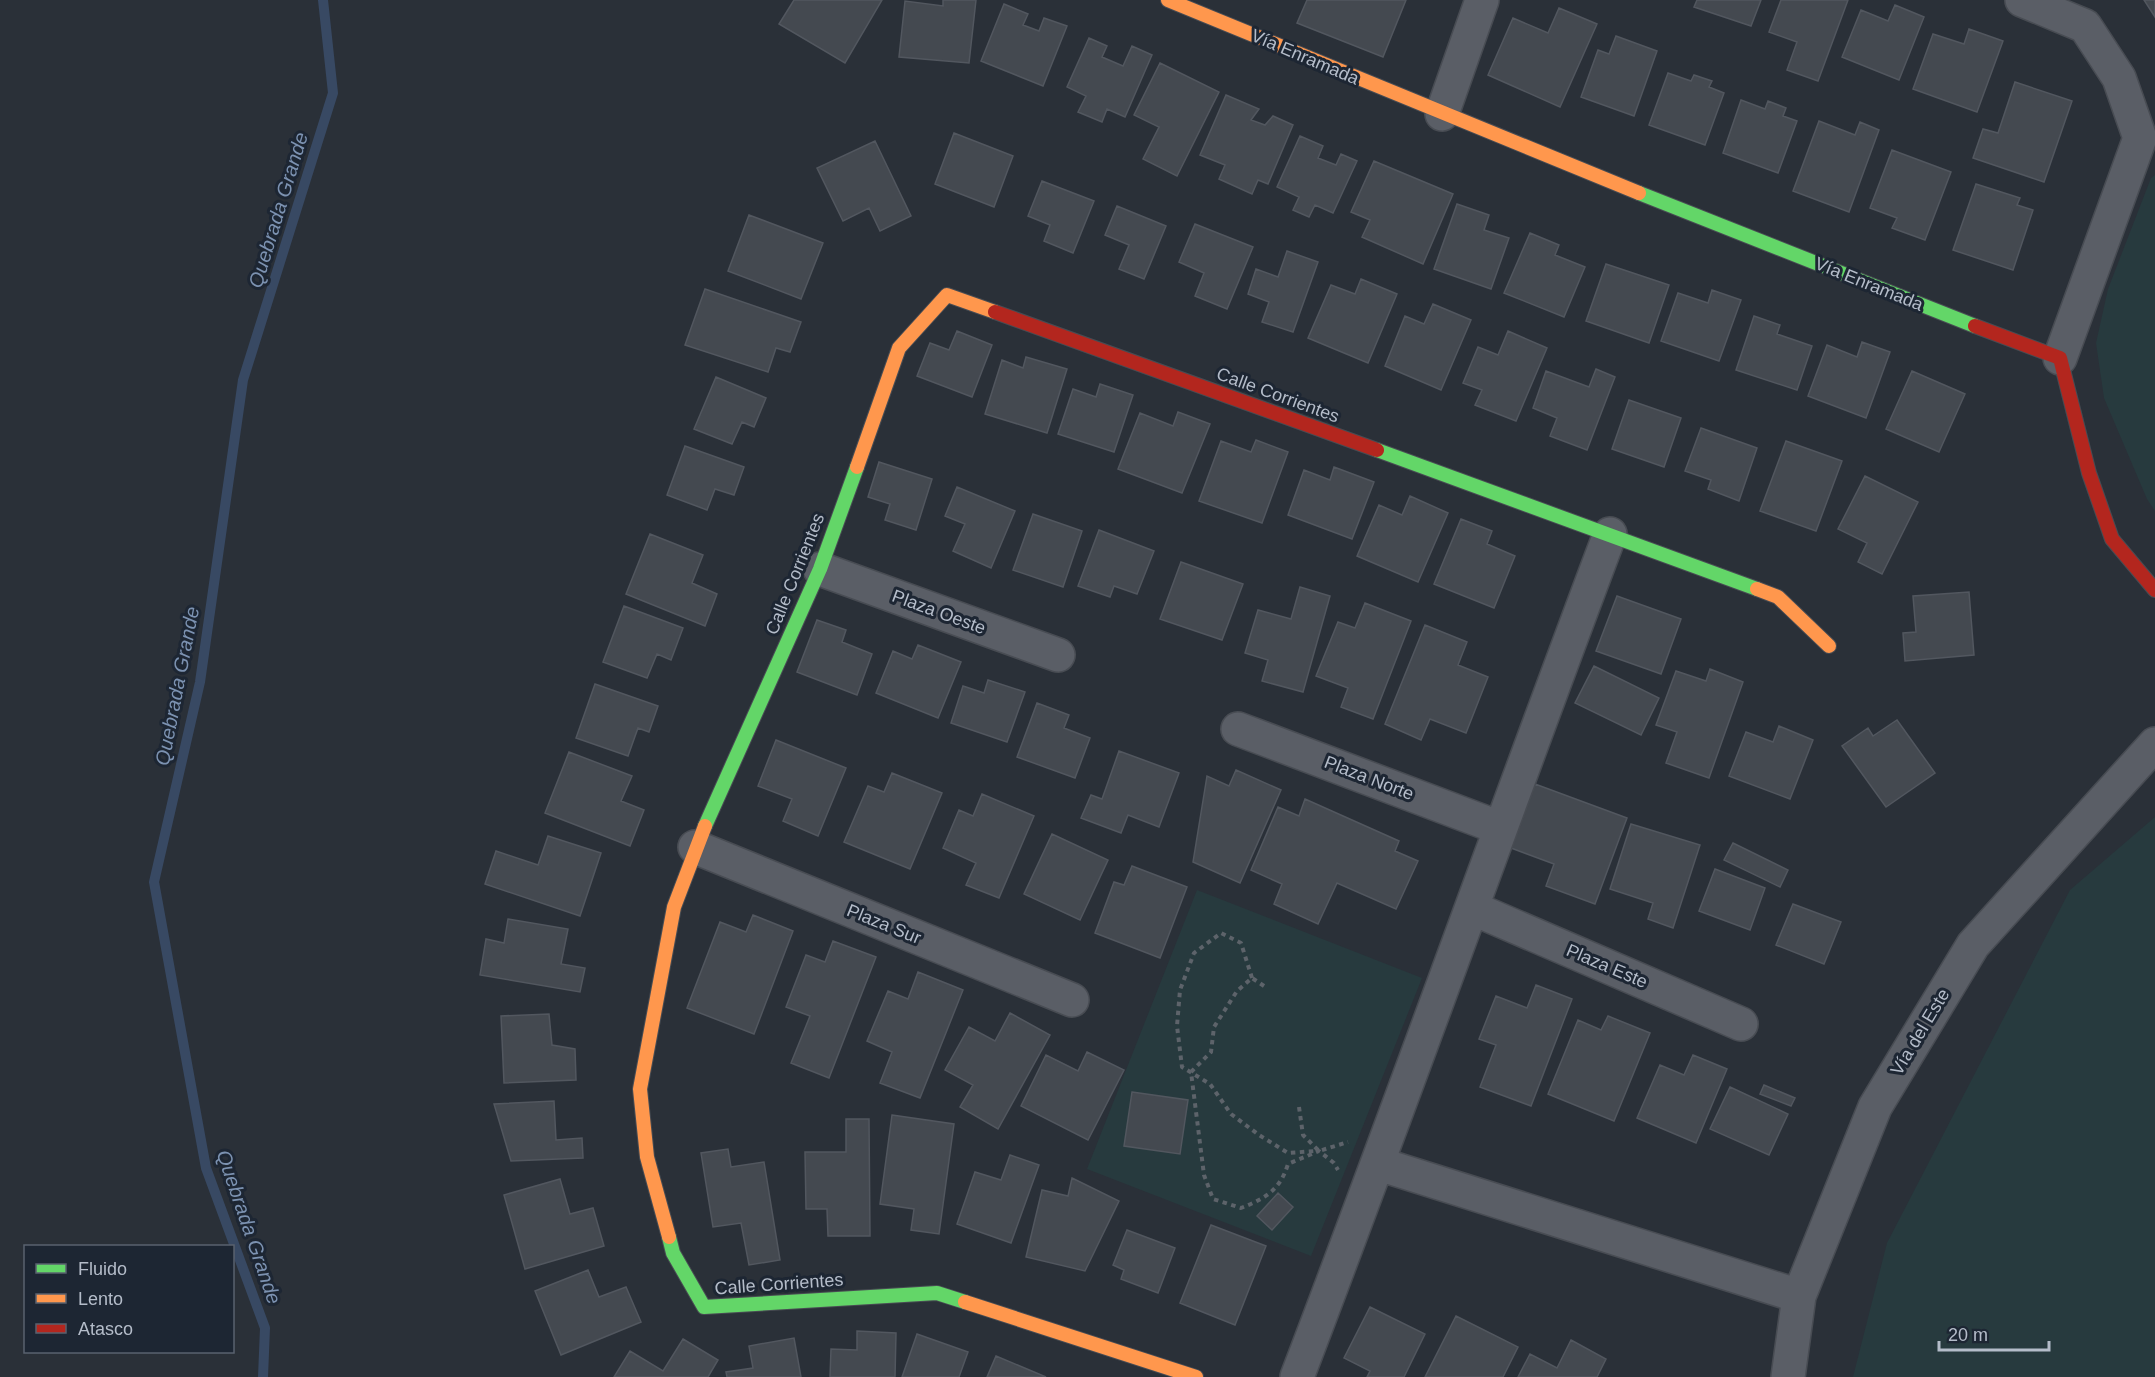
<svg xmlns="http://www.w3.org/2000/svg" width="2155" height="1377" font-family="Helvetica,sans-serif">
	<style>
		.green { fill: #273a3e }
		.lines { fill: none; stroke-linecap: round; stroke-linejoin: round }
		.stream { stroke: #384963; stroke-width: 10 }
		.building { fill: #444950; stroke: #52575f; stroke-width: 1.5 }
		.street-casing { stroke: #484c53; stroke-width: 36 }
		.fast-casing { stroke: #484c53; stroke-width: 16 }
		.slow-casing { stroke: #484c53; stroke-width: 16 }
		.jam-casing { stroke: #484c53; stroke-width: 16 }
		.path { stroke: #5d636a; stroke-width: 4; stroke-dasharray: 4.5 4.5; stroke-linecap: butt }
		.street { stroke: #5a5e66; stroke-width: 33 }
		.fast { stroke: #63d668; stroke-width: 14 }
		.slow { stroke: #ff974d; stroke-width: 14 }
		.jam { stroke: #b3261e; stroke-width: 14 }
		.labels { text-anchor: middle; stroke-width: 6; stroke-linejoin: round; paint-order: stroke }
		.street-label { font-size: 18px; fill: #b4bcc9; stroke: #1d2633 }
		.water-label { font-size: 20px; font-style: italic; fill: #7c92b1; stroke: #1d2633 }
	</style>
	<rect width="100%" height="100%" fill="#2a3038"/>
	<path class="green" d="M2155 175V511L2147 499 2104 398 2096 343 2108 289 2151 178Z
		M2155 817V1377H1853L1887 1243 2070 890Z
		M1197 890 1422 978 1311 1256 1087 1169Z"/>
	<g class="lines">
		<path class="stream" d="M263 1377 265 1328 206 1168 154 882 200 682 243 380 333 93 323 0"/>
	</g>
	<path class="building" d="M794 0H882L845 63 779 24Z
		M943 0H976L969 63 899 57 905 1 943 6Z
		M1307 0H1406L1383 57 1297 23Z
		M1697 0H1761L1751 26 1694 7Z
		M1781 0H1848L1818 81 1787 70 1797 42 1769 32Z
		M2144 0H2155V17Z
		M1004 4 1028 14 1023 25 1039 31 1044 18 1067 26 1043 86 981 61Z
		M1895 5 1924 17 1899 80 1842 57 1861 10 1888 21Z
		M1559 8 1597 24 1560 107 1488 75 1513 18 1548 33Z
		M1969 29 2003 41 1977 112 1913 89 1933 34 1964 44Z
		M1616 36 1657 51 1634 116 1581 97 1598 50 1609 54Z
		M1089 38 1107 46 1102 57 1123 66 1132 46 1152 55 1125 117 1107 109 1102 122 1078 112 1086 96 1067 87Z
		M1160 63 1219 92 1177 176 1143 159 1159 127 1134 115Z
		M1668 73 1691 81 1694 75 1712 81 1709 87 1724 93 1705 145 1649 125Z
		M2015 82 2072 101 2044 182 1973 158 1983 129 1998 133Z
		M1226 95 1259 109 1251 120 1265 125 1273 116 1293 125 1268 184 1258 180 1252 194 1219 179 1225 165 1200 155Z
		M1741 100 1765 109 1768 101 1786 108 1783 116 1797 121 1778 173 1723 153Z
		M1819 121 1855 135 1860 122 1879 130 1849 212 1793 191Z
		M954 133 1013 156 994 207 935 184Z
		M1300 136 1323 146 1318 158 1336 165 1341 154 1357 161 1333 213 1315 205 1309 217 1293 210 1299 197 1277 187Z
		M875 141 911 216 880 231 869 208 843 221 817 168Z
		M1892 150 1951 172 1925 240 1892 228 1897 218 1870 208Z
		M1374 161 1453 194 1423 264 1362 237 1370 220 1351 212Z
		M1042 181 1094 201 1073 253 1044 241 1050 225 1028 216Z
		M1976 184 2020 198 2017 205 2033 210 2013 270 1953 250Z
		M1457 204 1489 215 1484 230 1509 238 1491 289 1434 269Z
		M1117 206 1166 226 1144 279 1119 269 1129 245 1105 235Z
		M749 215 823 243 801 299 728 271Z
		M1195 224 1253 247 1227 309 1195 296 1204 273 1179 262Z
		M1530 233 1559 245 1555 255 1585 267 1564 317 1504 293Z
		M1287 251 1318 262 1293 332 1262 322 1269 302 1248 294 1256 269 1278 277Z
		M1606 264 1669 285 1649 343 1586 321Z
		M1361 279 1397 294 1368 363 1308 338 1331 285 1355 294Z
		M705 289 801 322 790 352 776 348 768 372 685 345Z
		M1712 290 1741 300 1719 361 1661 341 1678 293 1708 303Z
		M1433 304 1471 320 1441 390 1385 366 1405 316 1424 324Z
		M1754 316 1780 325 1777 334 1812 346 1797 390 1736 370Z
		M957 331 992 345 972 397 917 376 930 343 949 350Z
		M1508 331 1547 348 1516 421 1475 405 1482 390 1463 383 1478 347 1498 355Z
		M1862 342 1890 352 1866 418 1808 396 1827 345 1857 357Z
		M1026 357 1067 369 1047 433 985 414 1002 360 1023 368Z
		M1596 369 1615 377 1587 450 1550 436 1557 418 1533 408 1546 371 1589 387Z
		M1912 371 1965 394 1939 452 1886 429Z
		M716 377 766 398 754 427 742 422 732 444 694 429Z
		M1100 384 1133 395 1114 452 1058 434 1073 389 1096 397Z
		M1629 400 1681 418 1664 467 1612 449Z
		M1178 412 1210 424 1182 493 1118 469 1140 413 1173 426Z
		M1701 428 1757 448 1739 501 1708 489 1711 480 1685 471Z
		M1256 440 1288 452 1262 523 1199 501 1221 441 1251 452Z
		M1786 441 1842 461 1816 531 1760 511Z
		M685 446 744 467 734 495 715 489 707 510 667 495Z
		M879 462 932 479 916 530 885 520 890 504 868 497Z
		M1334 467 1374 482 1352 539 1288 515 1304 470 1330 480Z
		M1865 476 1918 502 1882 574 1858 562 1867 543 1838 529Z
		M957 487 1015 511 991 568 953 551 965 524 945 516Z
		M1410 496 1448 513 1418 582 1357 556 1379 505 1402 515Z
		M1033 514 1082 531 1063 587 1013 570Z
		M1461 519 1492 531 1487 544 1515 556 1494 608 1434 584Z
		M1099 530 1154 551 1137 594 1114 586 1110 597 1078 586Z
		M650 534 703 555 692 583 717 594 705 626 626 594Z
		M1181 562 1243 584 1222 640 1160 619Z
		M1300 587 1330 596 1303 692 1262 681 1268 660 1245 653 1258 610 1291 619Z
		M1969 592 1974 655 1905 661 1903 633 1916 632 1913 596Z
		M1617 596 1681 619 1661 674 1596 651Z
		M1365 603 1411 621 1373 719 1341 707 1348 688 1316 676 1338 622 1355 628Z
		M624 606 683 628 671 660 657 654 647 678 603 662Z
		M817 620 846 630 842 642 872 654 857 695 797 672Z
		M1425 625 1467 642 1458 665 1488 677 1466 733 1430 719 1421 740 1385 724Z
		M918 645 961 662 938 718 876 693 893 651 912 659Z
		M1594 666 1659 698 1641 735 1575 703Z
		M1710 669 1743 682 1709 778 1666 763 1677 732 1656 725 1676 671 1706 681Z
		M988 680 1025 692 1007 742 951 723 963 686 984 693Z
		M595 684 658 706 649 732 638 728 628 756 576 738Z
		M1037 703 1069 715 1064 728 1090 738 1075 778 1017 757Z
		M1897 720 1935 773 1886 807 1842 746 1868 728 1873 736Z
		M1779 726 1813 740 1790 799 1729 776 1746 732 1773 742Z
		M776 740 846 768 818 836 783 821 792 799 758 786Z
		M1119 751 1179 773 1159 827 1128 815 1121 833 1081 818 1091 795 1102 799Z
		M569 752 632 776 621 801 644 810 630 846 545 813Z
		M1236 770 1281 790 1240 883 1193 862 1207 776 1229 786Z
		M892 773 942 793 910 869 844 842 868 786 884 792Z
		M1535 784 1627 818 1595 904 1546 886 1554 864 1511 848Z
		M982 794 1034 816 999 898 966 885 976 863 943 848 959 810 973 816Z
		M1305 799 1399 841 1395 851 1418 861 1396 909 1337 883 1318 924 1274 904 1282 884 1251 870 1278 807 1299 816Z
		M1631 824 1700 845 1673 928 1648 919 1653 903 1610 889Z
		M1052 834 1108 860 1080 920 1024 894Z
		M548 836 601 853 580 916 485 884 496 851 538 865Z
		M1733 843 1788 870 1780 887 1724 860Z
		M1132 866 1187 887 1160 958 1095 933 1114 882 1124 885Z
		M1715 869 1765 888 1750 930 1699 911Z
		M1793 904 1841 922 1824 964 1776 945Z
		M753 915 793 931 754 1034 687 1008 720 922 746 932Z
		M508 919 568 929 561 964 585 968 580 992 480 975 486 939 504 943Z
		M833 941 876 957 829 1078 791 1063 810 1016 786 1007 806 955 825 962Z
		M918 972 963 990 920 1098 880 1083 892 1052 867 1041 888 991 908 999Z
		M1536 985 1572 999 1531 1106 1480 1087 1496 1045 1479 1039 1496 996 1527 1008Z
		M1010 1013 1050 1035 998 1129 960 1107 973 1085 945 1070 969 1027 995 1041Z
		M549 1014 552 1045 575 1049 576 1080 504 1083 501 1016Z
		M1608 1016 1650 1033 1614 1121 1548 1094 1578 1020 1601 1030Z
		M1087 1052 1124 1070 1088 1140 1021 1106 1046 1055 1078 1071Z
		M1693 1055 1727 1069 1696 1143 1637 1118 1660 1065 1684 1075Z
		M1764 1085 1795 1098 1791 1106 1760 1094Z
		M1730 1087 1788 1114 1769 1155 1710 1129Z
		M1132 1092 1188 1100 1180 1154 1124 1146Z
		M554 1101 556 1140 582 1138 583 1158 511 1161 494 1104Z
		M892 1115 954 1124 939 1234 911 1230 914 1209 880 1204Z
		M846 1119H869L870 1236H828L827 1209H806L805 1152H846Z
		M728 1149 731 1167 764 1162 780 1260 749 1265 741 1223 713 1227 701 1153Z
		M1010 1155 1039 1165 1011 1243 957 1224 975 1172 1001 1180Z
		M1072 1178 1119 1201 1085 1271 1026 1257 1042 1190 1068 1196Z
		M560 1179 570 1214 593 1208 604 1246 525 1269 504 1195Z
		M1278 1193 1293 1207 1272 1230 1257 1216Z
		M1211 1225 1266 1246 1235 1325 1180 1303Z
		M1127 1230 1175 1248 1158 1293 1121 1279 1124 1270 1113 1265Z
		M588 1270 599 1297 626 1287 641 1322 561 1355 535 1291Z
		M1370 1307 1425 1334 1404 1377H1367L1370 1371 1344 1358Z
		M1456 1316 1518 1347 1503 1377H1425Z
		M857 1331 896 1333 895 1377H830L831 1349 857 1350Z
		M917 1334 968 1352 959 1377H902Z
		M794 1338 801 1377H727L726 1372 753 1368 749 1346Z
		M683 1339 718 1360 708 1377H614L630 1351 663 1371Z
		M1571 1340 1606 1359 1597 1377H1518L1530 1354 1557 1368Z
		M996 1356 1046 1377H987Z"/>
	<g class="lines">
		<defs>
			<path id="street" d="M2022 0 2085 26 2119 78 2140 138 2060 358
				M1442 114 1482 0
				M820 569 1058 655
				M1238 729 1500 828
				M695 847 1072 1000
				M1472 908 1741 1024
				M1379 1164 1799 1296
				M1297 1377C1404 1097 1504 815 1610 534
				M1788 1377 1799 1296 1875 1107 1973 945 2155 744"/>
			<path id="fast" d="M1639 193 1975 326
				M1377 450 1757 589
				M705 826 820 569 857 467
				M669 1237 673 1253 704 1307 937 1293 965 1302"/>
			<path id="slow" d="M1168 0 1639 193
				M857 467 899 348 947 295 995 312
				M1757 589 1778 597 1829 646
				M669 1237 647 1157 640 1089 674 907 705 826
				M965 1302 1196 1377"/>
			<path id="jam" d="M995 312 1377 450
				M1975 326 2060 358 2089 473 2112 539 2155 590"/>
		</defs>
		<use href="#street" class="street-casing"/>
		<use href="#fast" class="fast-casing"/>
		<use href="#slow" class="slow-casing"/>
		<use href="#jam" class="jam-casing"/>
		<path class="path" d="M1252 978 1241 943 1221 933 1194 953 1180 990 1177 1026 1182 1067 1210 1084 1231 1114 1259 1135 1288 1153 1315 1151
			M1264 986 1252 978 1237 991 1214 1027 1211 1052 1191 1072 1204 1175 1213 1199 1241 1208C1266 1198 1280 1190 1288 1164L1319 1151 1334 1163 1338 1170
			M1299 1107 1303 1135 1319 1151 1348 1142"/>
		<use href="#street" class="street"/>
		<use href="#fast" class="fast"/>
		<use href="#slow" class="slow"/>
		<use href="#jam" class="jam"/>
	</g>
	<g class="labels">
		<g class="street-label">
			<text transform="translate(1305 57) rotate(23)" y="6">Vía Enramada</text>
			<text transform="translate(1869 284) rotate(22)" y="6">Vía Enramada</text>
			<text transform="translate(1278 395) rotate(20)" y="6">Calle Corrientes</text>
			<text transform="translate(795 574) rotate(-68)" y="6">Calle Corrientes</text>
			<text transform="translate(939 612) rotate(20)" y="6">Plaza Oeste</text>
			<text transform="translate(1369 778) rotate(21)" y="6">Plaza Norte</text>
			<text transform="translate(884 924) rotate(22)" y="6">Plaza Sur</text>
			<text transform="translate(1607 966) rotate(23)" y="6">Plaza Este</text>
			<text transform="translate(1920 1032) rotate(-59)" y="6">Vía del Este</text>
			<text transform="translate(779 1284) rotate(-4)" y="6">Calle Corrientes</text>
		</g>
		<g class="water-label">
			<text transform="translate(278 210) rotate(-73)" y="7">Quebrada Grande</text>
			<text transform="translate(177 686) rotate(-79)" y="7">Quebrada Grande</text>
			<text transform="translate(249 1227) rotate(71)" y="7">Quebrada Grande</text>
		</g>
	</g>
	<rect x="24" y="1245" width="210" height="108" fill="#1d2633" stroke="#59626f" stroke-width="1.5"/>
	<rect x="36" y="1264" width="30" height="9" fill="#63d668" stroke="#59626f" stroke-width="1.5"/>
	<text x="78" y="1275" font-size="18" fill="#b4bcc9">Fluido</text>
	<rect x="36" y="1294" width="30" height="9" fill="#ff974d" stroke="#59626f" stroke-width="1.5"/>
	<text x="78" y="1305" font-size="18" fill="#b4bcc9">Lento</text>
	<rect x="36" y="1324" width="30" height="9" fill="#b3261e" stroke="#59626f" stroke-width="1.5"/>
	<text x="78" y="1335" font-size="18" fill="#b4bcc9">Atasco</text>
	<path d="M1939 1341v9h110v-9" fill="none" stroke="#b4bcc9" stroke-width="3"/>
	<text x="1948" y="1341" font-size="18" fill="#b4bcc9" stroke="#1d2633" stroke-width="4.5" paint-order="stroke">20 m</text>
</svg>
